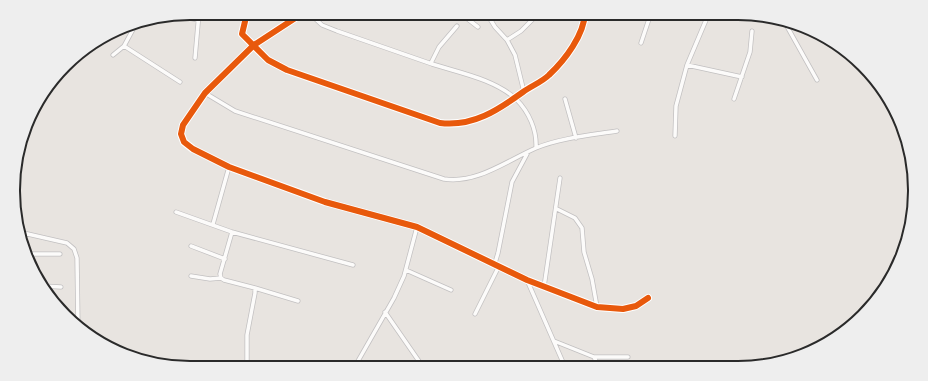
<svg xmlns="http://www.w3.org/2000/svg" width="928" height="381" font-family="'Roboto Condensed',sans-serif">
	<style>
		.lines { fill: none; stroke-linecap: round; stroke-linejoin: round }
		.street-casing { stroke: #c2c0c1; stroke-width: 5 }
		.street { stroke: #fcfbfa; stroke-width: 3.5 }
		.cycleway-casing { stroke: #fff; stroke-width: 8 }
		.cycleway { stroke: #e8590c; stroke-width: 6 }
		.rim { fill: none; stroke: #2a2a2a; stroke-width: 2 }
	</style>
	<rect width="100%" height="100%" fill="#e8e4e0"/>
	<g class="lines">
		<defs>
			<path id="street" d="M247 13 242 34 268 60 287 70 440 123C473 127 498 110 523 92 531 86 542 82 549 75 565 60 584 35 585 13
				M303 13 254 45 205 93 183 125 181 134 184 142 193 149 229 167 325 202 417 227 527 280 597 307 623 309 636 306 648 298
				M309 13 322 25 337 31C369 42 400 53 432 64 460 73 494 79 516 99 529 112 537 130 536 148
				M460 13 478 27
				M487 14 495 27 507 40 515 55 524 92
				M176 15 198 20
				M784 21 817 80
				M507 40 521 31 539 13
				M641 43 651 13
				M124 46 180 82
				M113 55 124 46 137 22
				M195 58 199 13
				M431 63 439 47 457 26
				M687 65 742 77
				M205 93 235 111 444 179C477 184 506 161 536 148 560 138 592 135 617 131
				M565 99 576 138
				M734 99 750 52 752 31
				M675 136 676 106 687 65 709 13
				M557 209 575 218 582 228 584 252 592 279 597 307
				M176 212 232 232 353 265
				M213 224 229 167
				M19 232 67 243 74 249 77 258 78 326
				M232 232 220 274 221 278 224 280 255 288V293L247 335V363
				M23 242V233
				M191 246 225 259
				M27 254H60
				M495 263 498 253 512 182 527 154
				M406 270 451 290
				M191 276 210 279 221 278
				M527 280 565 367
				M43 286 61 287
				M544 287 560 178
				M255 288 298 301
				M385 312 423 367
				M475 314 499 266
				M554 341 594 357H628
				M594 357 599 367
				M354 368 394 298 404 276 417 227"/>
		</defs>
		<use href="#street" class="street-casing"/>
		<use href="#street" class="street"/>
		<defs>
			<path id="cycleway" d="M247 13 242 34 268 60 287 70 440 123C473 127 498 110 523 92 531 86 542 82 549 75 565 60 584 35 585 13
				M303 13 254 45 205 93 183 125 181 134 184 142 193 149 229 167 325 202 417 227 527 280 597 307 623 309 636 306 648 298"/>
		</defs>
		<use href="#cycleway" class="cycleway-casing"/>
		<use href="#cycleway" class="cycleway"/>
	</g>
	<path d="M0 0H928V381H0ZM190 20H738A170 170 0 0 1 908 190V191A170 170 0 0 1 738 361H190A170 170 0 0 1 20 191V190A170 170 0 0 1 190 20Z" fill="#eee" fill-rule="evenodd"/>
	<path class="rim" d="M190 20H738A170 170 0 0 1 908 190V191A170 170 0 0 1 738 361H190A170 170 0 0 1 20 191V190A170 170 0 0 1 190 20Z"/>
</svg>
